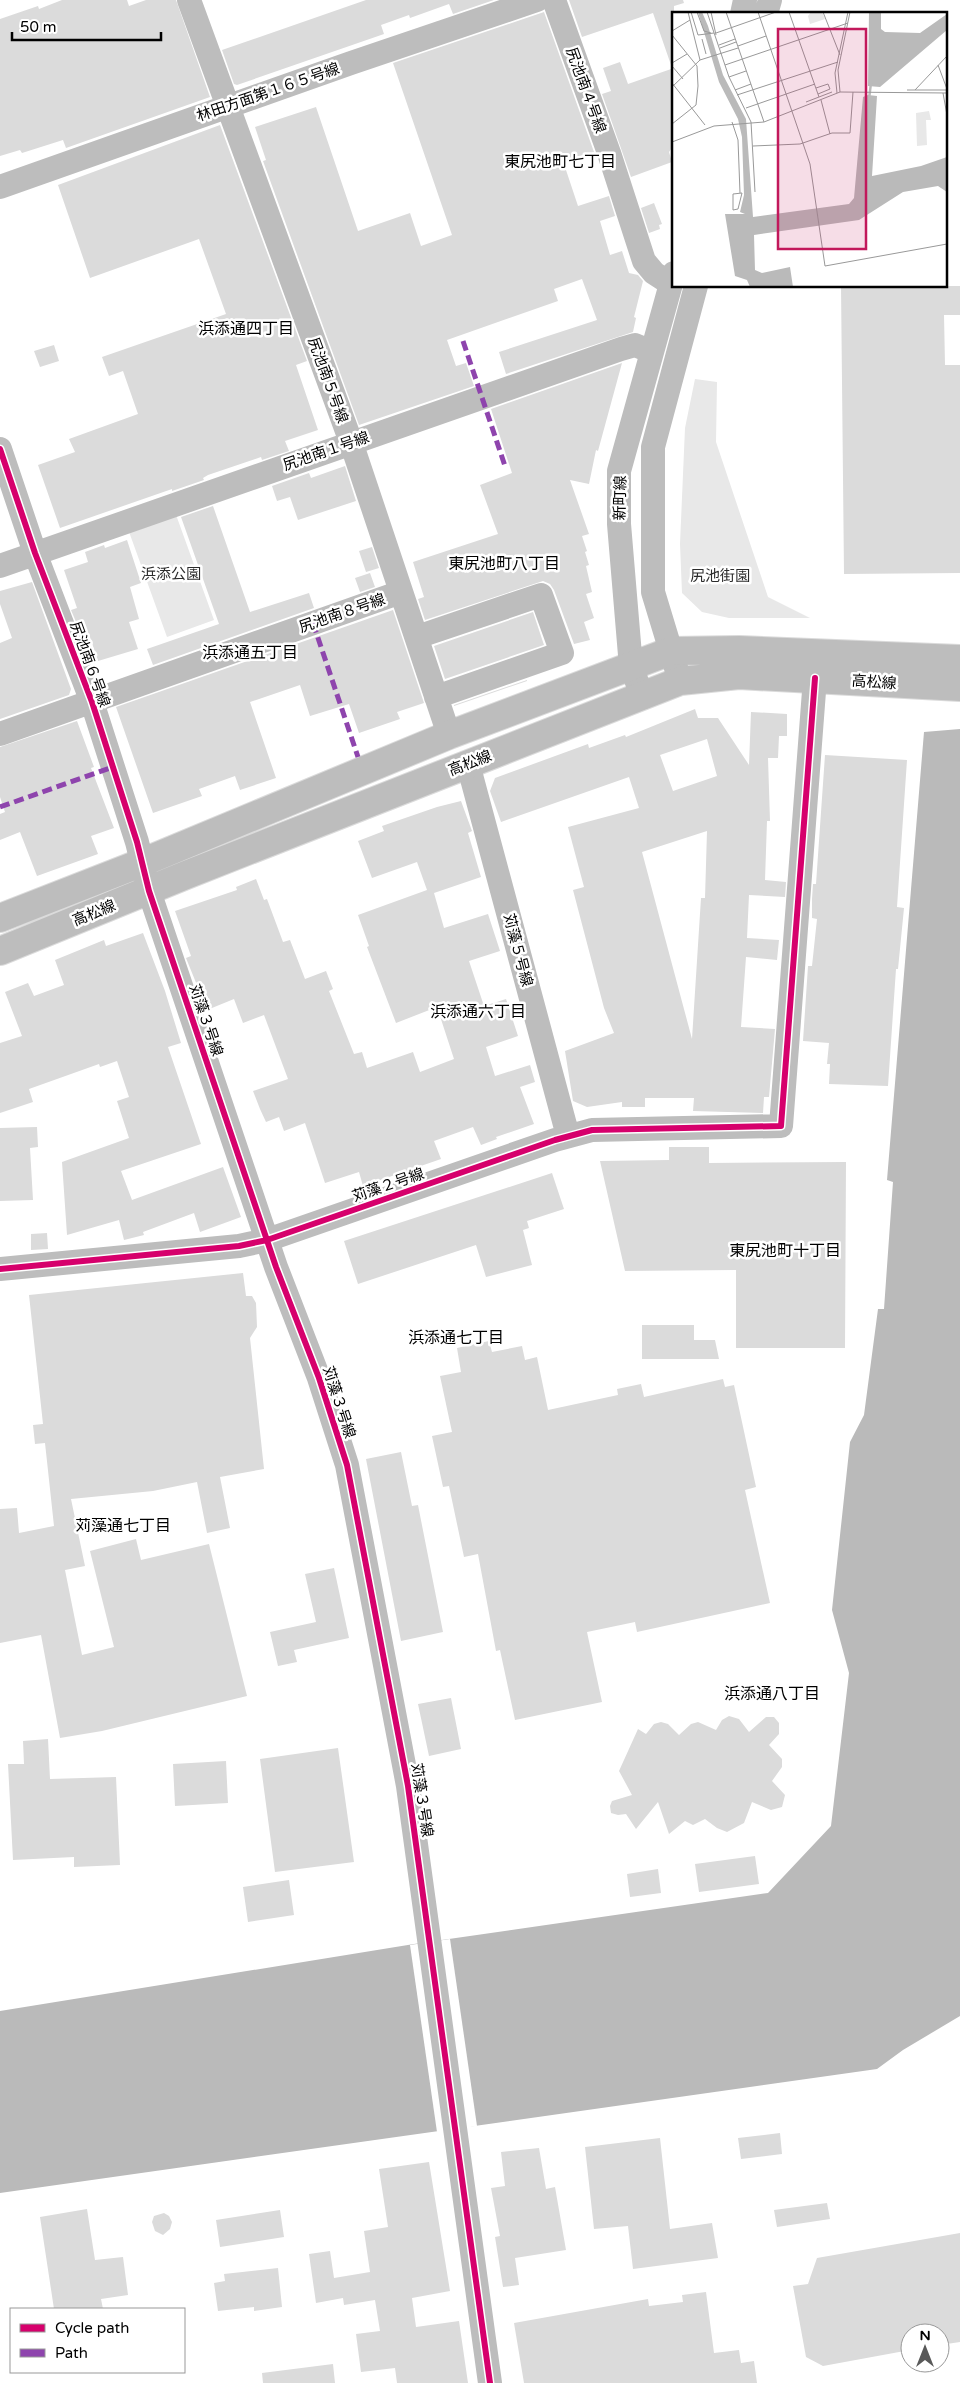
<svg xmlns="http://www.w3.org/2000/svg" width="960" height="2383" font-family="'Varela Round','Noto Sans JP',sans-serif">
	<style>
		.green { fill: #e8e8e8 }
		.water { fill: #bababa }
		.pier { fill: #fff }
		.building { fill: #dbdbdb; fill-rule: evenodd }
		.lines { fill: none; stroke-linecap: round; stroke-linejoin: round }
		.major-casing { stroke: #dbdbdb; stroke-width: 30 }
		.minor { stroke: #bdbdbd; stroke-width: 24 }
		.major { stroke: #bdbdbd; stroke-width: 28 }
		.quiet { stroke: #8e44ad; stroke-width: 5; stroke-dasharray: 10 5; stroke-linecap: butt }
		.cycleway-casing { stroke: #fff; stroke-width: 9 }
		.cycleway { stroke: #d6006c; stroke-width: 6 }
		.labels { text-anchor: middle; stroke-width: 5; stroke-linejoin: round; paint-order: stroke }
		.street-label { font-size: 15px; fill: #000; stroke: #fff }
		.park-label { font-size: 15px; fill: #2c2c2c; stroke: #fff }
		.neighbourhood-label { font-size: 16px; fill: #000; stroke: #fff }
		.inset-river { fill: none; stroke: #bababa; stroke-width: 2.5 }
		.inset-road { fill: none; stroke: #999; stroke-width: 1 }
		.view { fill: #c2185b; fill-opacity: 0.15; stroke: #c2185b; stroke-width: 2.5 }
		.inset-edge { fill: none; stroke: #000; stroke-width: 2.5 }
	</style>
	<rect width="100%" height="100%" fill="#fff"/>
	<path class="green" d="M695 379 717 382 716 442 768 597 810 618H729L702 612 682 593 680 544 685 428Z
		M175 512 214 620 167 637 128 529Z"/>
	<path class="water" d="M960 729V2016L903 2050 877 2069 0 2193V2011L414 1944 768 1893 831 1826 849 1673 832 1610 850 1442 864 1415 878 1309H884L893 1182 887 1180 924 732Z"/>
	<path class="pier" d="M450 1939 477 2126 437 2132 410 1945Z"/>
	<path class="building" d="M62 0H127L129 6 146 0H176L210 97 66 148 63 140 22 153 20 150 0 156V19L38 6 39 9Z
		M366 0H494L453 14 449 4 410 18 409 15 381 25 384 34 237 85 234 84 222 50Z
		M569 0H683L684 3 674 6V64L671 65 653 13 582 37Z
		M544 12 594 152 563 161 578 206 609 196 615 216 600 221 610 255 622 251 629 273 638 275 643 281 634 317 636 318 633 332 506 374 499 352 597 320 582 279 554 289 558 301 447 340 456 366 466 363 474 386 359 425 263 161 266 160 255 127 316 107 358 231 410 213 421 246 452 235 393 63Z
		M620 62 628 84 674 68V145L669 152 672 162 631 177 602 94 611 91 603 68Z
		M220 125 307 361 296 365 318 430 285 441 289 451 262 460 261 457 208 475 203 478 204 480 172 491V489L60 528 38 465 75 452 69 439 138 414 123 371 109 376 102 357 226 314 199 239 90 278 58 185Z
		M654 203 662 224 659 225 660 229 649 233 641 208Z
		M841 286H960V315H944L945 365H960V573L844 574Z
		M54 345 59 361 40 367 34 351Z
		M622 363 598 451 596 450 589 484 570 480 589 534 582 536 587 551 585 552 589 565 586 566 592 592 586 594 594 618 584 622 590 640 574 644 554 590 550 584 543 581 425 620 418 599 424 597 413 562 498 534 480 485 512 473 491 409Z
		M345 466 356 501 298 520 290 497 277 501 272 486 309 473 311 478Z
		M213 506 250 612 309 593 314 608 153 665 147 649 219 624 181 517Z
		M127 540 141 583 130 587 139 619 129 622 138 649 98 661 89 634 82 636 71 610 77 608 64 570 88 562 85 552 104 545 105 548Z
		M372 547 379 568 366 572 359 551Z
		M370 573 375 587 360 592 355 578Z
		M32 582 71 689 69 695 0 719V643L12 638 0 604V591Z
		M393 610 424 703 397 712 400 719 359 733 349 704 310 716 300 685 250 702 276 778 240 790 235 776 199 789 202 796 153 813 116 707Z
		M533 612 544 645 445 679 434 646Z
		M527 680V681L454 706V705Z
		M695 709 698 718H718L749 765 751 712 787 714V736H779L778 758H768L770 821H767L765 880 786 882 785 897 749 895 747 938 779 940 777 960 746 957 741 1027 775 1029 769 1097H764L763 1113 693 1111 694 1098H645V1107H622V1102L587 1107 573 1101 565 1051 614 1033 604 1008 573 890 584 887 568 827 639 808 629 777 501 822 490 791 495 778 588 744 589 748 625 735 626 737ZM707 739 717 776 673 791 660 755ZM707 831 705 898H701L692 1039 642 852Z
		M77 721 94 767 91 768 114 828 91 836 98 854 37 876 20 832 0 840V814L5 812 0 797V747Z
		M825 755 907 760 897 907 904 908 898 969H896L888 1086 829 1084 830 1064H827L829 1043 803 1041 808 966H812L817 919 812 918V899L813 884H816Z
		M461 801 472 831 468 833 481 877 434 893 444 928 488 914 500 951 469 961 484 1006 506 999 518 1036 486 1047 495 1076 530 1065 535 1082 520 1087 534 1124 496 1137 497 1139 481 1145 473 1127 434 1141 441 1159 363 1186 359 1172 325 1183 305 1123 284 1131 279 1117 266 1122 260 1109 253 1091 288 1079 264 1015 243 1023 234 999 207 1010 186 958 191 956 175 911 237 890 236 887 256 879 264 900 267 899 283 942 290 940 305 979 326 971 333 989 329 991 354 1054 362 1052 367 1068 413 1052 420 1072 454 1059 437 1007 396 1023 367 947 369 946 358 915 427 890 417 862 372 878 358 841 384 831 382 826 437 807Z
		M143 933 165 991 181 1043 168 1047 201 1144 121 1171 132 1200 223 1167 241 1217 200 1232 194 1213 143 1232 144 1235 124 1240 119 1220 67 1235 62 1162 129 1138 117 1101 129 1097 117 1061 100 1067 99 1064 29 1089 33 1102 0 1113V1043L22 1036 5 992 28 983 34 996 64 985 55 960 104 940 106 946Z
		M37 1127 38 1147 30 1148 33 1200 0 1201V1128Z
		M669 1147H709V1163L846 1162 845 1348H736V1270L625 1271 600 1161 669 1160Z
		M552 1173 564 1209 527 1221 529 1228 523 1230 532 1265 486 1277 476 1245 358 1284 344 1241Z
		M47 1233 48 1249 31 1250V1234Z
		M243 1273 246 1296H252L256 1303 257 1327 250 1338 264 1469 220 1477 230 1528 207 1533 197 1482 153 1491 71 1499 85 1566 65 1570 82 1655 114 1647 90 1551 136 1539 141 1560 209 1544 247 1696 102 1731 60 1738 41 1635 0 1643V1509L17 1508 19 1533 54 1526 45 1443 35 1444 33 1425 43 1424 29 1295Z
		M642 1325H694V1340H715L719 1359H642Z
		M489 1341 492 1352 522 1346 525 1360 537 1357 548 1410 618 1395 617 1389 641 1384 644 1397 723 1379 725 1387 734 1385 756 1487 745 1490 770 1603 637 1632 635 1622 587 1632 602 1702 515 1720 500 1650 496 1651 478 1554 464 1557 449 1486 443 1487 432 1436 452 1432 440 1376 461 1372 457 1348Z
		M401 1452 412 1506 418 1505 443 1632 401 1641 366 1459Z
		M334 1568 349 1638 294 1650 297 1662 278 1666 270 1632 316 1622 305 1574Z
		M451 1698 461 1749 429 1756 418 1704Z
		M729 1716 739 1719 749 1732 766 1717H774L779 1723V1734L769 1745 782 1759V1767L772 1781 785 1795 782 1807 771 1810 752 1802 744 1823 727 1832 717 1828 705 1819 693 1825 685 1821 669 1834 658 1802 636 1829 626 1814 618 1815 611 1813 610 1806 612 1801 632 1795 619 1771 638 1729 646 1734 654 1724 661 1722 668 1724 679 1735 691 1724 698 1722 716 1730 722 1720Z
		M48 1739 50 1779 116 1777 120 1865 74 1867V1857L13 1860 8 1764H24L23 1741Z
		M338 1748 354 1862 275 1872 260 1759Z
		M226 1761 228 1803 175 1806 173 1764Z
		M755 1856 759 1884 699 1892 695 1864Z
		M658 1869 661 1893 630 1897 627 1874Z
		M289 1880 294 1915 248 1922 243 1887Z
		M780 2133 782 2154 741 2159 738 2138Z
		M660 2138 670 2229 712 2223 718 2258 633 2269 628 2226 594 2229 585 2147Z
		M539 2148 546 2189 555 2187 566 2250 515 2258 519 2285 503 2287 495 2237 500 2236 491 2188 505 2186 501 2152Z
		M429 2162 450 2291 412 2298 416 2327 459 2321 468 2383H397L395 2368 361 2372 356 2334 380 2331 375 2300 344 2305 343 2298 316 2303 309 2254 330 2251 334 2278 370 2272 364 2231 388 2227 379 2169Z
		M827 2203 830 2219 777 2227 774 2210Z
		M87 2209 95 2260 123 2257 128 2295 101 2299 103 2309H54L40 2217Z
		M280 2210 284 2237 220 2247 216 2220Z
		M164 2213 169 2216 172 2222 170 2229 163 2235 155 2231 152 2222 154 2216Z
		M960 2233V2342L940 2345V2333H910V2350L823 2366 806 2357 793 2286 808 2284 817 2258Z
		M278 2268 282 2307 254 2311V2307L218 2311 214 2283 225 2281 224 2274Z
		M706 2292 714 2353 739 2350 741 2363 754 2361 757 2383H524L514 2323 648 2299 649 2306 683 2302 682 2295Z
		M333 2364 335 2383H263L262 2373Z"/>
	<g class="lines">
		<defs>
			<path id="major" d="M0 918 141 863 449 735 671 651 739 650 960 659
				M0 951 186 875 680 681 739 675 960 687"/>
		</defs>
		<use href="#major" class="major-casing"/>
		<path class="minor" d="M189 0 351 442 449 735
			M554 0 609 153 644 261 654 273 671 284
			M742 14 745 0
			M766 14 770 0
			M0 187 351 63 537 0
			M0 449 35 553 92 702 137 842 149 891 276 1267 319 1378 347 1465 408 1786 490 2383
			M0 566 621 349 635 345 652 352
			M417 637 541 595 562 653 436 697
			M680 681 653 592V447L696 286
			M643 697 631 667 619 524V471L674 273
			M0 734 401 592
			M468 764 568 1136
			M0 1269 239 1246 267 1240 555 1140 592 1130 781 1126 815 678"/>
		<use href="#major" class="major"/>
		<path class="quiet" d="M463 341 505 466
			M313 623 358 757
			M0 807 113 767"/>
		<defs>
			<path id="cycleway" d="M0 449 35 553 92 702 137 842 149 891 276 1267 319 1378 347 1465 408 1786 490 2383
				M0 1269 239 1246 267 1240 555 1140 592 1130 781 1126 815 678"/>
		</defs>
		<use href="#cycleway" class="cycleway-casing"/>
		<use href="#cycleway" class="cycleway"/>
	</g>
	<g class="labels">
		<g class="street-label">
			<text transform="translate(586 90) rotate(70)" y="5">尻池南４号線</text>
			<text transform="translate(268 92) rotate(-19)" y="5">林田方面第１６５号線</text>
			<text transform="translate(328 380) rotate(70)" y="5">尻池南５号線</text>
			<text transform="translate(326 451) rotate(-19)" y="5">尻池南１号線</text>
			<text transform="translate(620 498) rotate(-89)" y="5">新町線</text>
			<text transform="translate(342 613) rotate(-19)" y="5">尻池南８号線</text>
			<text transform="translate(90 664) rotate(70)" y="5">尻池南６号線</text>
			<text transform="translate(874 682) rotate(4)" y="5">高松線</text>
			<text transform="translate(470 763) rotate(-21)" y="5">高松線</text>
			<text transform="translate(94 913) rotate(-22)" y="5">高松線</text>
			<text transform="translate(518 950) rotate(75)" y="5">苅藻５号線</text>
			<text transform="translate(206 1020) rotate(71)" y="5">苅藻３号線</text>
			<text transform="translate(388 1185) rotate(-19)" y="5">苅藻２号線</text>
			<text transform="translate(339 1402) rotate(72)" y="5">苅藻３号線</text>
			<text transform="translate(422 1800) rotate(81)" y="5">苅藻３号線</text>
		</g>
		<g class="park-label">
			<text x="171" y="579">浜添公園</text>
			<text x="720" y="581">尻池街園</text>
		</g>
		<g class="neighbourhood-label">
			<text x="560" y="167">東尻池町七丁目</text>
			<text x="246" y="334">浜添通四丁目</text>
			<text x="504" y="569">東尻池町八丁目</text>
			<text x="250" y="658">浜添通五丁目</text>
			<text x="478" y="1017">浜添通六丁目</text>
			<text x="785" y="1256">東尻池町十丁目</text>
			<text x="456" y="1343">浜添通七丁目</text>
			<text x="123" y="1531">苅藻通七丁目</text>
			<text x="772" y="1699">浜添通八丁目</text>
		</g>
	</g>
	<g transform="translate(672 12)">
		<rect width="275" height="275" fill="#fff"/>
		<path d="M139 0H150L153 7 138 12 136 4ZM257 99 259 108H254L255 133 245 134 244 101Z" fill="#e8e8e8"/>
		<path d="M26 0H30L36 14 51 63 74 107 81 205 177 192 182 186 191 85 196 83 205 84 200 164 249 154 275 145V180L266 174 231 180 187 208 82 223 83 258 90 261 118 255 121 275H78L75 268 63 264 53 202H73L68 200 72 183 70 125 66 107 47 70ZM197 0H209V17L213 20 248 21 275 2V18L208 75 196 74Z" fill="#bababa"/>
		<path class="inset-river" d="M197 87 199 71"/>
		<path class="inset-road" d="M16 0 28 48M19 0 26 23 42 21M25 0 32 19 39 21M35 0 57 65 79 110 83 180M39 0 44 23M54 0 92 110M86 0 138 152 153 254 275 232M117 0 147 85M151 0 168 43M0 19 18 8M44 21 104 0M0 23 25 54 26 74 24 93 0 112M30 27 34 42M47 33 63 27M66 34 94 24M48 36 64 30M0 51 15 42M53 53 176 11M266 53 275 77M0 54 11 67M57 65 74 59M0 71 33 113M0 75 28 48 66 36M144 76 156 72 158 77 146 82M63 78 79 72M235 78H275M243 78 275 44M168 80 166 58 178 0M165 81 163 61 176 0M271 81 275 103M65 83 166 50M149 88 158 122M134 90 160 80M74 96 143 72M60 110 66 128 68 181M0 130 42 114 92 110 168 80 275 81M81 134 128 132 160 121H178L181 80M70 181 66 197 61 198V182Z"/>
		<path class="view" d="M106 17H194V237H106Z"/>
		<rect width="275" height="275" class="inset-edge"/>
	</g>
	<rect x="10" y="2308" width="175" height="65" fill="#ffffff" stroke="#999999"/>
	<rect x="20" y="2324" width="25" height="8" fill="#d6006c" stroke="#999999"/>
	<text x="55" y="2333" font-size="15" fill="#000000">Cycle path</text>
	<rect x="20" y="2349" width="25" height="8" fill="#8e44ad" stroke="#999999"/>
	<text x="55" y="2358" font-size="15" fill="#000000">Path</text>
	<g transform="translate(925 2348)"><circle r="24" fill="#ffffff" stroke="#999999"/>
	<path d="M0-4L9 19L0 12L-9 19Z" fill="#595959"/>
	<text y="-8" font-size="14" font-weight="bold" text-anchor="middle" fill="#000000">N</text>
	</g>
	<path d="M12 32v8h149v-8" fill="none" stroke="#000000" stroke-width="2.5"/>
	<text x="20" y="32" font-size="15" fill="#000000" stroke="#ffffff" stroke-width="4" paint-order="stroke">50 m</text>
</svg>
